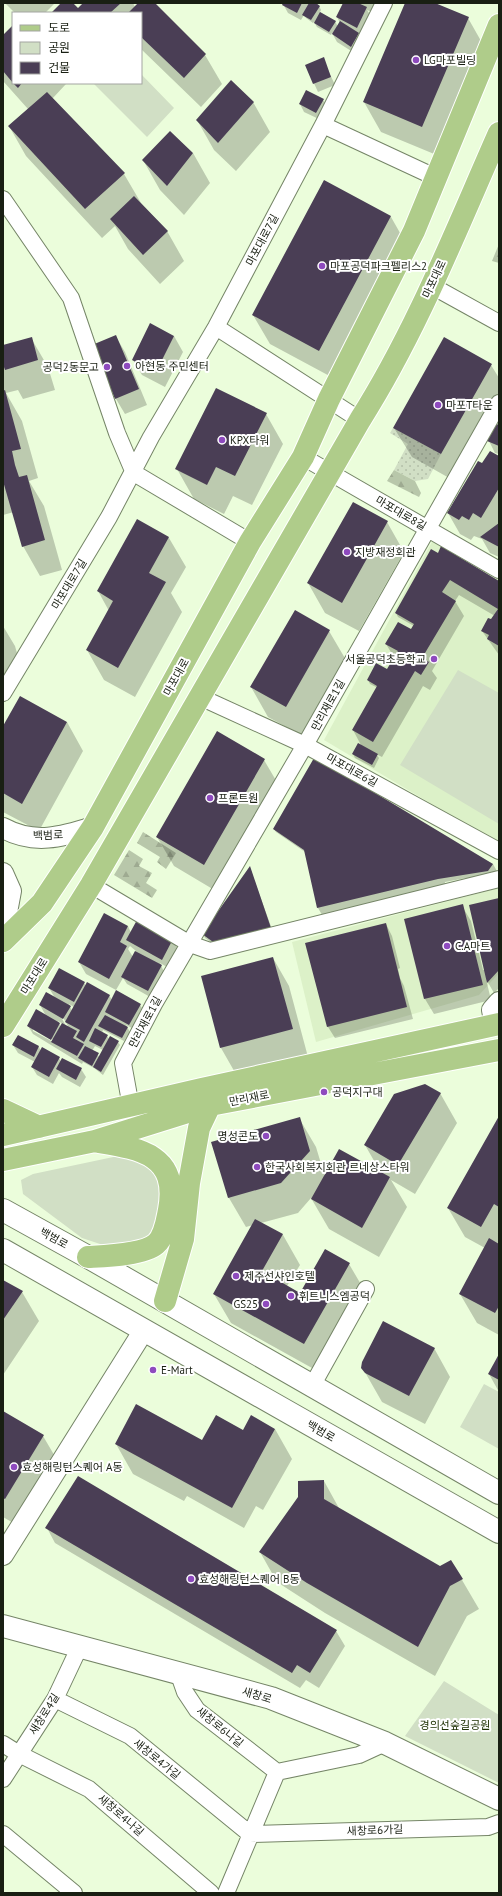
<svg xmlns="http://www.w3.org/2000/svg" width="502" height="1896" font-family="'PT Sans','Noto Sans KR',sans-serif">
	<style>
		.built { fill: #dcf1c8 }
		.grass { fill: url(#grass-dots) }
		.forest { fill: url(#forest-firs) }
		.park { fill: #d1dfc5 }
		.shadow { fill: #0003; fill-rule: evenodd }
		.building { fill: #4a3e55 }
		.lines { fill: none; stroke-linecap: round; stroke-linejoin: round }
		.minor-casing { stroke: #758567; stroke-width: 18 }
		.tertiary-casing { stroke: #758567; stroke-width: 22 }
		.secondary-casing { stroke: #758567; stroke-width: 24 }
		.primary-casing { stroke: #fff; stroke-width: 24 }
		.minor { stroke: #fff; stroke-width: 16 }
		.tertiary { stroke: #fff; stroke-width: 20 }
		.secondary { stroke: #fff; stroke-width: 22 }
		.primary { stroke: #afcc8a; stroke-width: 22 }
		.poi-dot { fill: #8e4abe; stroke: #fff; stroke-width: 1.5 }
		.labels { text-anchor: middle; stroke-width: 4; stroke-linejoin: round; paint-order: stroke }
		.poi-label { font-size: 11px; fill: #191f13; stroke: #fff; text-anchor: start }
		.street-label { font-size: 11px; fill: #191f13; stroke: #fff }
		.park-label { font-size: 11px; fill: #203305; stroke: #fff }
	</style>
	<defs>
		<pattern id="grass-dots" width="8" height="8" patternUnits="userSpaceOnUse"><rect width="8" height="8" fill="#d1dfc5"/><path d="M2 2h.1M6 6h.1" fill="none" stroke="#b3bfa8" stroke-width="1.8" stroke-linecap="round"/></pattern>
		<pattern id="forest-firs" width="22" height="20" patternUnits="userSpaceOnUse"><rect width="22" height="20" fill="#b8c7aa"/><path d="M5 1l3.5 6h-7zM16 11l3.5 6h-7z" fill="#9eaa91"/></pattern>
	</defs>
	<rect width="100%" height="100%" fill="#ebfddb"/>
	<path class="built" d="M433 540 499 577V844L324 740Z
		M499 888V973L479 995 316 1042 292 942Z"/>
	<path class="grass" d="M393 428 441 454 428 479 415 481 394 470 408 444 390 433Z"/>
	<path class="forest" d="M499 244V263L492 261Z
		M394 470 415 481 421 493 419 497 387 481Z
		M143 832 176 853 166 869 157 862 160 857 137 843Z
		M129 850 143 859 139 866 152 873 146 883 157 890 152 898 114 875Z"/>
	<path class="park" d="M141 74 174 108 147 137 93 83H141Z
		M458 670 499 693V824L400 765Z
		M118 1156H137L161 1171 159 1227 146 1238 127 1244 106 1246 82 1238 23 1194 21 1180 33 1174Z
		M484 1384 499 1392V1449L460 1427Z
		M444 1681 499 1715V1783L405 1736Z"/>
	<path class="shadow" d="M5 3H53L54 4 45 13H15Z
		M63 3H72L78 9 85 3H133L135 7 140 3H153L205 55 222 84 201 107 141 49V13H52Z
		M279 3H314L319 6 321 10 320 12 335 21 338 27 340 23 337 17 344 3H377L372 12 367 10 371 16 361 35 358 34 363 42 356 54 337 42 332 33 331 35 317 27 314 22 313 23 306 18 304 15 301 20 288 13 283 4Z
		M406 3H433L468 18 485 48 439 156 381 132 364 102Z
		M13 27V83H66V84L52 99 124 174 141 203 167 231 184 261 160 284 128 249 115 226 102 238 26 156 9 126 28 109 3 81V36Z
		M323 59 335 85 318 92 306 66Z
		M323 100 328 108 321 120 304 112 300 104Z
		M253 102 270 132 236 171 214 150 197 120Z
		M193 153 210 183 184 215 160 190 143 160Z
		M324 182 391 217 408 247 337 380 270 344 253 315Z
		M174 336 183 352 165 387 142 375 133 360Z
		M116 337 125 352 147 405 125 414 116 399 94 346Z
		M31 338 48 367 55 390 23 399 18 390 6 393 22 421 38 478 29 481 44 506 62 570 40 576 23 546 14 512 3 515V346Z
		M491 365 499 378V411L458 483 412 457 394 428Z
		M266 414 283 444 252 505 233 496 224 514 194 499 177 469Z
		M499 426V454L495 453 489 441Z
		M499 457V557L490 553 482 539 474 536 471 540 460 534 448 513 485 466Z
		M137 521 169 538 186 567 171 593 182 612 135 697 104 680 87 650 109 611 98 591Z
		M387 522 404 552 359 631 325 613 308 583Z
		M431 550 499 583V655L482 631 495 616 459 595 455 601 464 616 432 671 437 678 430 690 423 686 382 757 376 754 379 758 374 768 355 758 353 754 362 747 353 730 378 688 370 684 368 680 388 671 395 659 386 644 411 630 414 626 398 617 396 613Z
		M3 626 15 646 22 671 3 677Z
		M329 631 346 660 303 736 268 717 251 687Z
		M67 722 83 751 39 831 3 812V728Z
		M264 760 281 789 221 894 174 866 157 837Z
		M274 829 469 851 493 864 499 875 478 885 466 878 445 882 444 891 325 920 318 908 305 852 276 832Z
		M251 871 273 932 218 947 205 938 203 934Z
		M499 899V988L494 993 486 979 491 1000 434 1014 425 999 405 920 462 906 471 921 483 970H485Z
		M386 924 392 936 400 968 398 969 400 978 404 986 413 1019 335 1038 328 1027 320 993Z
		M128 926 131 933 173 940 177 948 167 967 160 963 165 974 152 998 127 984 123 978 116 990 86 974 79 962ZM130 946 136 951 133 957 128 949Z
		M273 958 289 986 308 1057 237 1076 221 1048 202 977Z
		M84 983 86 986 109 995 112 1000 140 1005 142 1008 132 1028 126 1025 130 1032 124 1041 103 1030 102 1033 107 1036 110 1040 118 1042 120 1045 103 1075 94 1068 83 1062 82 1064 33 1034 28 1026 46 1016 40 1005 47 993 55 998 49 988ZM69 1004 74 1007 72 1011ZM61 1014 68 1026H66L60 1015ZM58 1021 63 1024 61 1027ZM33 1028 56 1041 55 1043 33 1031ZM95 1046 103 1050 100 1057 92 1051Z
		M18 1036 39 1047 41 1051 59 1058 61 1062 81 1069 86 1077 80 1087 62 1077 59 1073 53 1084 37 1075 32 1067 35 1062 18 1053 13 1045Z
		M440 1093 457 1123 415 1194 391 1180 407 1207 379 1257 329 1229 311 1198 298 1213 261 1223 283 1235 300 1265 287 1286 301 1294 349 1264 366 1293 321 1373 231 1323 214 1294 253 1225 246 1227 229 1198 213 1143 299 1118 316 1147 325 1177 381 1173 365 1145Z
		M499 1118V1335L477 1323 460 1294 485 1248 465 1237 448 1208Z
		M3 1281 22 1292 39 1321 3 1375Z
		M434 1348 450 1377 425 1424 382 1402 362 1367Z
		M499 1356V1392L489 1374Z
		M3 1412 43 1436 60 1465 22 1528 3 1517Z
		M275 1429 292 1459 263 1510 256 1506 244 1528 187 1496 184 1501 133 1474 116 1444 202 1442 243 1431Z
		M324 1481 340 1510 462 1580 479 1609 467 1616 435 1676 325 1613 277 1582 260 1552Z
		M47 1528 336 1631 345 1646 319 1688 306 1680 300 1688 55 1543Z"/>
	<path class="building" d="M61 3H73L78 8 83 3H121L110 13H51Z
		M138 3H155L206 54 184 78 141 37V13H128Z
		M283 3H302L297 13 282 5Z
		M309 3H316L320 6 311 20 302 15Z
		M343 3H358L367 7 357 28 336 17Z
		M405 3H435L469 17 422 127 363 102Z
		M320 12 336 21 329 32 314 23Z
		M340 21 359 33 351 47 332 34Z
		M13 25V83L3 71V35Z
		M324 57 331 77 313 84 305 65Z
		M231 80 254 102 218 143 196 120Z
		M13 83H22L18 88Z
		M306 90 324 99 316 113 299 104Z
		M47 92 125 173 85 209 8 126Z
		M170 131 193 153 167 186 142 160Z
		M324 180 391 216 319 351 252 315Z
		M134 196 168 231 143 255 110 219Z
		M150 323 174 336 156 372 132 360Z
		M116 335 139 389 115 399 92 345Z
		M32 337 38 360 5 370 3 364V345Z
		M444 337 492 364 441 454 393 428Z
		M216 388 267 413 235 476 216 467 207 485 175 469Z
		M5 390 21 449 12 451 15 465 19 477 27 475 45 540 22 547 3 481V391Z
		M494 423 499 425V446L487 441Z
		M490 451 499 456V488L481 518 473 513 469 520 462 516 459 520 447 513 478 461 482 463Z
		M353 502 388 521 342 603 307 583Z
		M137 519 169 537 149 573 166 582 118 668 86 650 113 601 97 591Z
		M499 523V547L480 537Z
		M441 546 499 581V646L487 639 489 635 481 631 488 618 491 619 498 609 450 580 442 592 456 601 422 658 429 662 421 675 415 671 373 742 352 730 377 686 367 680 376 663 387 669 398 651 385 644 398 622 411 629 414 624 395 613 431 549 438 553Z
		M295 610 330 630 286 707 250 687Z
		M20 696 67 722 22 804 3 793V726Z
		M217 731 265 759 204 865 156 837Z
		M358 743 378 754 372 765 352 754Z
		M314 758 337 770 493 864 488 871 438 879 317 908 304 850 273 829Z
		M250 866 271 928 216 944 202 934Z
		M499 898V970L487 983 469 905Z
		M463 904 483 985 424 999 404 919Z
		M104 913 128 926 120 942 127 946 109 979 78 962Z
		M137 920 173 939 162 960 126 940Z
		M386 923 407 1007 327 1027 305 943Z
		M135 951 162 965 148 991 121 977Z
		M273 957 293 1029 220 1048 201 976Z
		M59 968 85 982 74 1002 48 988Z
		M87 982 110 995 84 1042 76 1037 80 1030 65 1022Z
		M116 990 141 1004 129 1025 105 1012Z
		M46 992 71 1006 63 1019 39 1005Z
		M36 1009 60 1023 51 1040 27 1026Z
		M105 1015 128 1027 122 1038 98 1026Z
		M62 1023 77 1031 73 1038 84 1044 77 1056 51 1042Z
		M95 1028 108 1035 101 1047 89 1041Z
		M18 1035 39 1046 34 1057 12 1045Z
		M110 1036 119 1041 101 1072 93 1067Z
		M85 1046 99 1053 92 1066 78 1058Z
		M42 1047 60 1057 49 1077 31 1067Z
		M62 1058 82 1068 76 1080 56 1069Z
		M425 1084 441 1093 398 1165 364 1145 394 1094Z
		M499 1116V1207L494 1204 481 1227 447 1208Z
		M300 1117 310 1151 281 1183 228 1198 211 1142Z
		M339 1149 390 1177 362 1228 311 1199Z
		M255 1219 283 1234 262 1271 300 1293 325 1249 350 1263 304 1344 213 1294Z
		M489 1238 499 1244V1306L495 1313 459 1294Z
		M3 1280 23 1291 3 1320Z
		M383 1321 435 1348 409 1396 365 1373 361 1368 362 1362Z
		M499 1354V1380L488 1374Z
		M136 1404 202 1440 216 1415 243 1430 251 1415 275 1429 232 1508 115 1444Z
		M3 1411 44 1435 5 1499 3 1498Z
		M78 1476 337 1630 310 1673 297 1665 292 1673 45 1528Z
		M324 1480V1499L440 1566 451 1560 463 1579 450 1586 418 1647 307 1583 259 1552 298 1497V1481Z"/>
	<g class="lines">
		<defs>
			<path id="minor" d="M323 125 437 178
				M3 199 71 298 117 433 134 473 250 542
				M432 286 499 323
				M216 327 360 420
				M303 457 499 570
				M3 693 109 517 151 437 216 327 323 125 384 3
				M200 697 305 745 499 851
				M91 885 190 944 210 951 499 879
				M131 1107 123 1063 154 1004 305 745 499 403
				M312 1386 366 1289
				M178 1672 185 1692 197 1710 277 1772 226 1893
				M55 1699 130 1736 250 1834 488 1827 499 1823
				M3 1744 19 1754 89 1789 211 1893
				M277 1772 359 1755 385 1743
				M3 1779 55 1699 80 1646
				M3 1834 74 1893"/>
			<path id="tertiary" d="M3 828C34 845 62 837 93 827
				M3 873 11 891 3 934
				M495 1025 492 1010 499 1002
				M3 1555 144 1330"/>
			<path id="secondary" d="M3 1210 88 1257 499 1493
				M3 1250 499 1532
				M3 1626 271 1698 385 1743 499 1799"/>
			<path id="primary" d="M3 941 42 903 93 827 250 542 303 457 329 399 414 231 499 25
				M3 1026 91 885 360 420C417 330 456 230 499 133
				M3 1110 39 1127
				M3 1135 202 1089 499 1024
				M3 1160 95 1141 210 1105 499 1050
				M88 1257C105 1256 143 1255 156 1244 165 1236 167 1220 169 1210 179 1155 141 1149 99 1142
				M165 1301 183 1239 189 1183 199 1128 210 1105"/>
		</defs>
		<use href="#minor" class="minor-casing"/>
		<use href="#tertiary" class="tertiary-casing"/>
		<use href="#secondary" class="secondary-casing"/>
		<use href="#primary" class="primary-casing"/>
		<use href="#minor" class="minor"/>
		<use href="#tertiary" class="tertiary"/>
		<use href="#secondary" class="secondary"/>
		<use href="#primary" class="primary"/>
	</g>
	<g class="poi-dot">
		<circle cx="416" cy="60" r="4"/>
		<circle cx="322" cy="266" r="4"/>
		<circle cx="127" cy="366" r="4"/>
		<circle cx="107" cy="367" r="4"/>
		<circle cx="438" cy="405" r="4"/>
		<circle cx="222" cy="440" r="4"/>
		<circle cx="347" cy="552" r="4"/>
		<circle cx="434" cy="659" r="4"/>
		<circle cx="210" cy="798" r="4"/>
		<circle cx="447" cy="946" r="4"/>
		<circle cx="324" cy="1092" r="4"/>
		<circle cx="266" cy="1136" r="4"/>
		<circle cx="257" cy="1167" r="4"/>
		<circle cx="236" cy="1276" r="4"/>
		<circle cx="291" cy="1296" r="4"/>
		<circle cx="266" cy="1304" r="4"/>
		<circle cx="153" cy="1370" r="4"/>
		<circle cx="14" cy="1467" r="4"/>
		<circle cx="191" cy="1579" r="4"/>
	</g>
	<g class="labels">
		<g class="poi-label">
			<text x="424" y="64">LG마포빌딩</text>
			<text x="330" y="270">마포공덕파크펠리스2</text>
			<text x="135" y="370">아현동 주민센터</text>
			<text x="99" y="371" text-anchor="end">공덕2동문고</text>
			<text x="446" y="409">마포T타운</text>
			<text x="230" y="444">KPX타워</text>
			<text x="355" y="556">지방재정회관</text>
			<text x="426" y="663" text-anchor="end">서울공덕초등학교</text>
			<text x="218" y="802">프론트원</text>
			<text x="455" y="950">C.A마트</text>
			<text x="332" y="1096">공덕지구대</text>
			<text x="258" y="1140" text-anchor="end">명성콘도</text>
			<text x="265" y="1171">한국사회복지회관 르네상스타워</text>
			<text x="244" y="1280">제주선샤인호텔</text>
			<text x="299" y="1300">휘트니스엠공덕</text>
			<text x="258" y="1308" text-anchor="end">GS25</text>
			<text x="161" y="1374">E-Mart</text>
			<text x="22" y="1471">효성해링턴스퀘어 A동</text>
			<text x="199" y="1583">효성해링턴스퀘어 B동</text>
		</g>
		<g class="street-label">
			<text transform="translate(262 240) rotate(-62)" y="4">마포대로7길</text>
			<text transform="translate(434 279) rotate(-65)" y="4">마포대로</text>
			<text transform="translate(401 513) rotate(30)" y="4">마포대로8길</text>
			<text transform="translate(69 584) rotate(-59)" y="4">마포대로7길</text>
			<text transform="translate(176 677) rotate(-61)" y="4">마포대로</text>
			<text transform="translate(328 705) rotate(-61)" y="4">만리재로1길</text>
			<text transform="translate(352 770) rotate(29)" y="4">마포대로6길</text>
			<text transform="translate(48 835) rotate(-2)" y="4">백범로</text>
			<text transform="translate(34 976) rotate(-58)" y="4">마포대로</text>
			<text transform="translate(145 1022) rotate(-62)" y="4">만리재로1길</text>
			<text transform="translate(249 1098) rotate(-11)" y="4">만리재로</text>
			<text transform="translate(54 1238) rotate(29)" y="4">백범로</text>
			<text transform="translate(321 1431) rotate(30)" y="4">백범로</text>
			<text transform="translate(257 1695) rotate(17)" y="4">새창로</text>
			<text transform="translate(44 1714) rotate(-58)" y="4">새창로4길</text>
			<text transform="translate(220 1727) rotate(39)" y="4">새창로6나길</text>
			<text transform="translate(157 1759) rotate(39)" y="4">새창로4가길</text>
			<text transform="translate(121 1815) rotate(41)" y="4">새창로4나길</text>
			<text transform="translate(375 1830) rotate(-2)" y="4">새창로6가길</text>
		</g>
		<g class="park-label">
			<text x="455" y="1729">경의선숲길공원</text>
		</g>
	</g>
	<rect width="502" height="1896" fill="none" stroke="#191f13" stroke-width="8"/>
	<rect x="12" y="12" width="130" height="72" fill="#ffffff" stroke="#a3a5a1"/>
	<rect x="20" y="25" width="20" height="6" fill="#afcc8a" stroke="#a3a5a1"/>
	<text x="48" y="32" font-size="12" fill="#191f13">도로</text>
	<rect x="20" y="42" width="20" height="12" fill="#d1dfc5" stroke="#a3a5a1"/>
	<text x="48" y="52" font-size="12" fill="#191f13">공원</text>
	<rect x="20" y="62" width="20" height="12" fill="#4a3e55" stroke="#a3a5a1"/>
	<text x="48" y="72" font-size="12" fill="#191f13">건물</text>
</svg>
